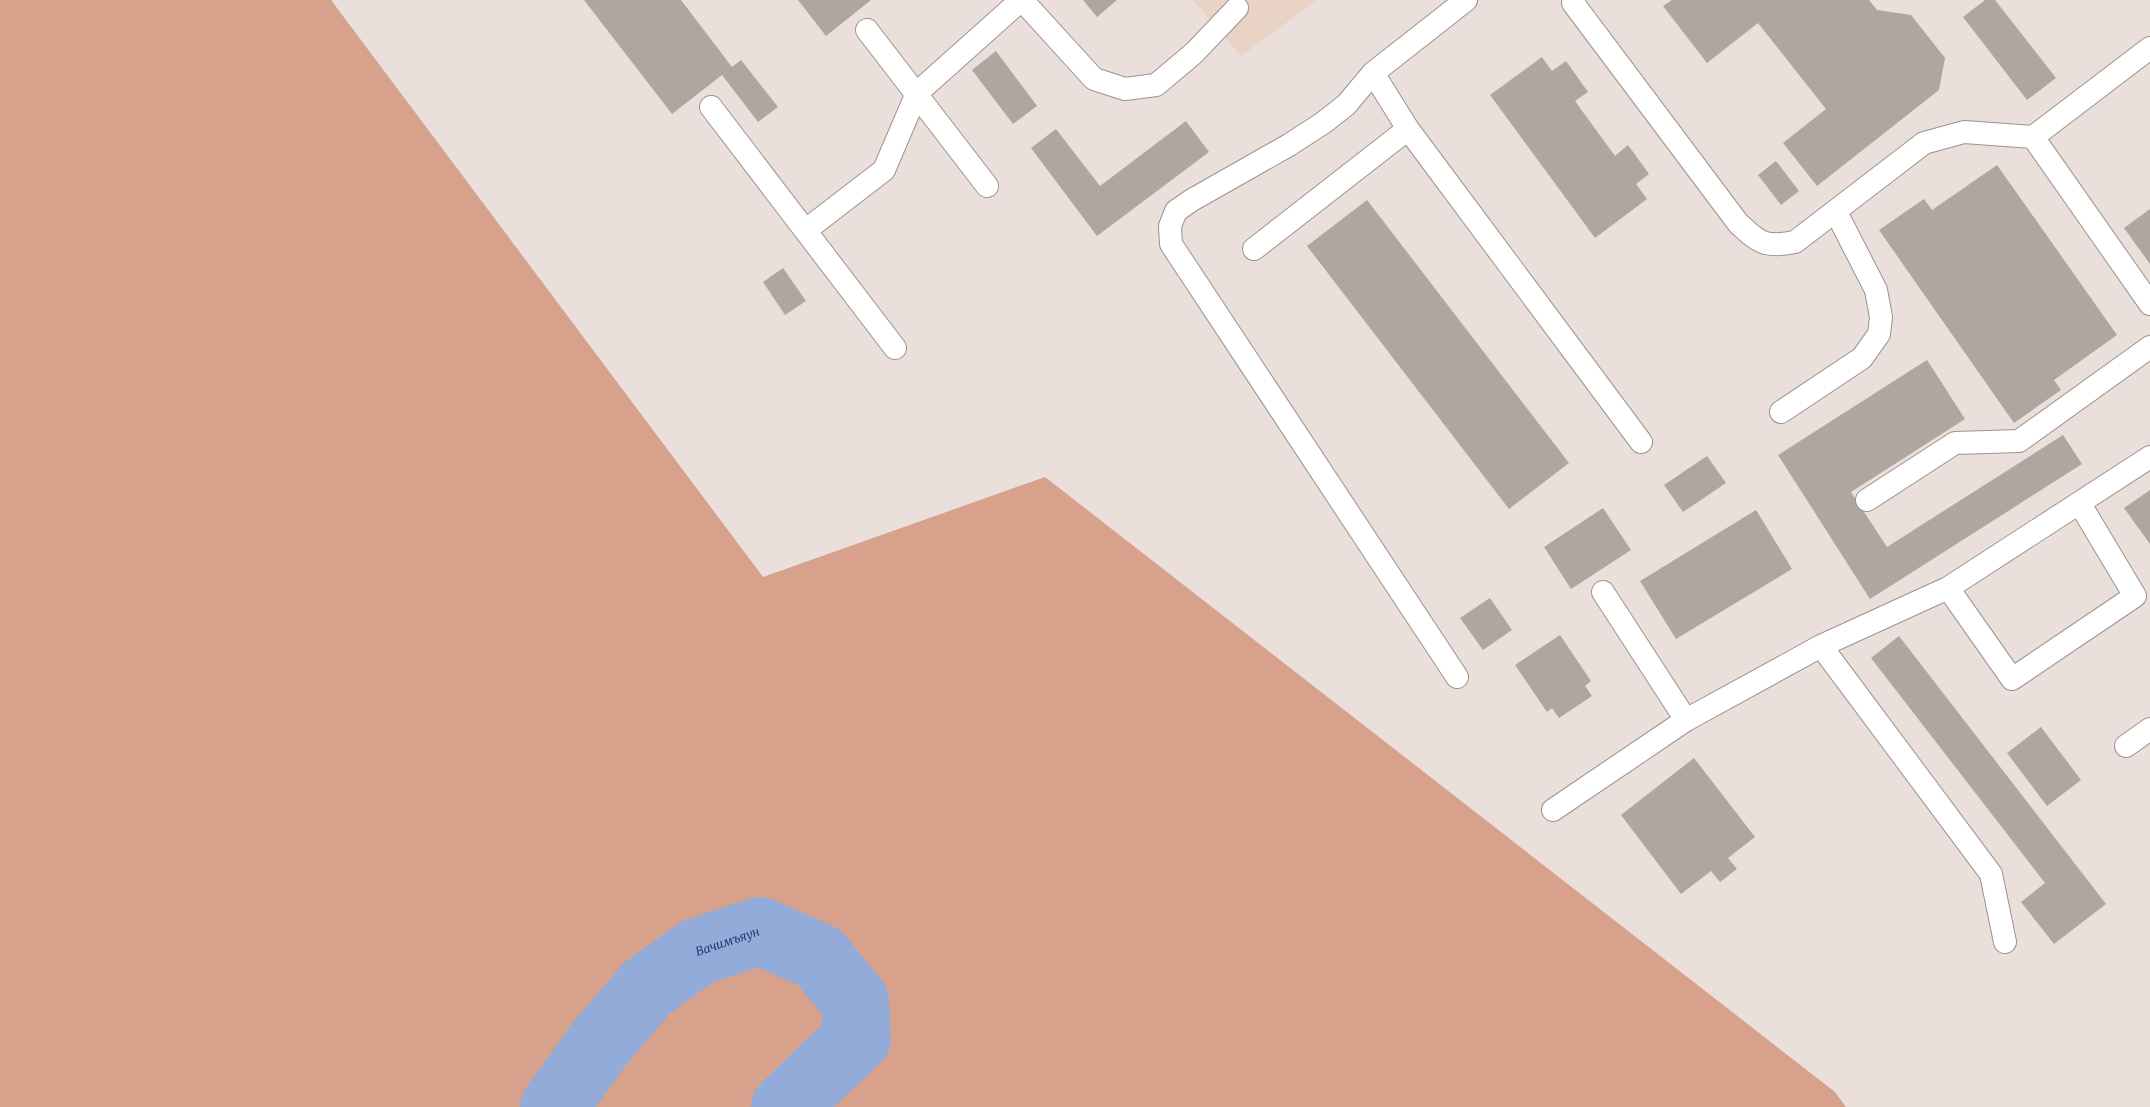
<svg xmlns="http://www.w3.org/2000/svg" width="2150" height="1107" font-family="Merriweather,serif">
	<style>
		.industrial { fill: #e8d3c5 }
		.forest { fill: #d7a18c }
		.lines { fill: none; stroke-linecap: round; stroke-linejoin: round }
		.river { stroke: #92abd8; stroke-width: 68 }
		.building { fill: #aea79f }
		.minor-casing { stroke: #9d928e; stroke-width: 24 }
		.minor { stroke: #fff; stroke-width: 22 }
		.labels { text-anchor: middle; stroke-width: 3.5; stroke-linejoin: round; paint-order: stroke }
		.water-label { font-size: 12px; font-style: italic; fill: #1e3c73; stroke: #f7ece7 }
	</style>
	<rect width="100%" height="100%" fill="#eadfda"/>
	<path class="industrial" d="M1193 0H1317L1241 56Z"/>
	<path class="forest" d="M0 0H331L763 577 1045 477 1835 1092 1846 1107H0Z"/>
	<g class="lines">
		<path class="river" id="s1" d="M554 1107 600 1043 647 988 697 952 760 931 819 957 855 1001 857 1038 785 1107"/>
	</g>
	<path class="building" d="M584 0H681L732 67 741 60 778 107 758 122 722 75 672 114Z
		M798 0H871L826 36Z
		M1083 0H1117L1097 17Z
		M1672 0H1869L1877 10 1911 15 1945 58 1939 90 1817 186 1783 143 1826 109 1758 23 1707 63 1663 6Z
		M1985 0H1995L2056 78 2027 100 1963 17Z
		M996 51 1037 106 1013 124 972 70Z
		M1542 57 1552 71 1566 61 1588 92 1575 101 1615 156 1628 145 1649 174 1636 184 1647 199 1595 238 1490 95Z
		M1186 121 1209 152 1097 236 1031 148 1056 129 1100 186Z
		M1776 161 1799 191 1781 205 1758 175Z
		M1997 165 2117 335 2054 380 2061 390 2014 423 1879 230 1924 199 1932 210Z
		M1367 200 1569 463 1509 509 1307 246Z
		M2150 209V264L2124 228Z
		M783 268 806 301 785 315 763 282Z
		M1927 360 1965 419 1851 492 1887 547 2063 435 2082 464 1870 599 1778 455Z
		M1707 456 1726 483 1683 512 1664 485Z
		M2150 490V544L2124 508Z
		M1603 508 1631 550 1571 589 1544 547Z
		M1756 510 1792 569 1676 639 1640 581Z
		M1490 598 1512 630 1483 650 1460 618Z
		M1560 635 1591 681 1585 686 1592 696 1559 718 1552 708 1547 712 1515 665Z
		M1899 636 2106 904 2054 944 2021 902 2045 883 1871 658Z
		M2041 727 2081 780 2047 806 2007 753Z
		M1694 758 1755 837 1728 858 1737 869 1720 882 1711 871 1681 894 1621 815Z"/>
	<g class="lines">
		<defs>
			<path id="minor" d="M1022 0 1094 79 1125 89 1156 85 1194 53 1237 8
				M1573 3 1738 223C1759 243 1765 248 1795 242L1924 143 1964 132 2033 137
				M867 30 987 186
				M2150 48 2033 137 2150 304
				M1373 73 1408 129
				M711 107 895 348
				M806 230 884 170 917 93 1021 0
				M1254 249 1408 129 1641 442
				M1781 412 1862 358 1879 334 1881 317 1876 290 1836 212
				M1867 500 1955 443 2019 441 2150 347
				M1948 588 2012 679 2135 596 2080 504
				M1603 592 1686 720
				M1821 646 1991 874 2005 942
				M1457 677 1171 244 1170 226 1176 211 1192 200 1289 145 1323 123 1346 105 1373 73 1466 0
				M2126 746 2150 729
				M1553 810 1686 720 1821 646 1948 588 2150 457"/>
		</defs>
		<use href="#minor" class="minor-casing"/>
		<use href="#minor" class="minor"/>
	</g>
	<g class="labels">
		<g class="water-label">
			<text dy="4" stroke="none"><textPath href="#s1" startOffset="245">Вачимъяун</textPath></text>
		</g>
	</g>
</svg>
